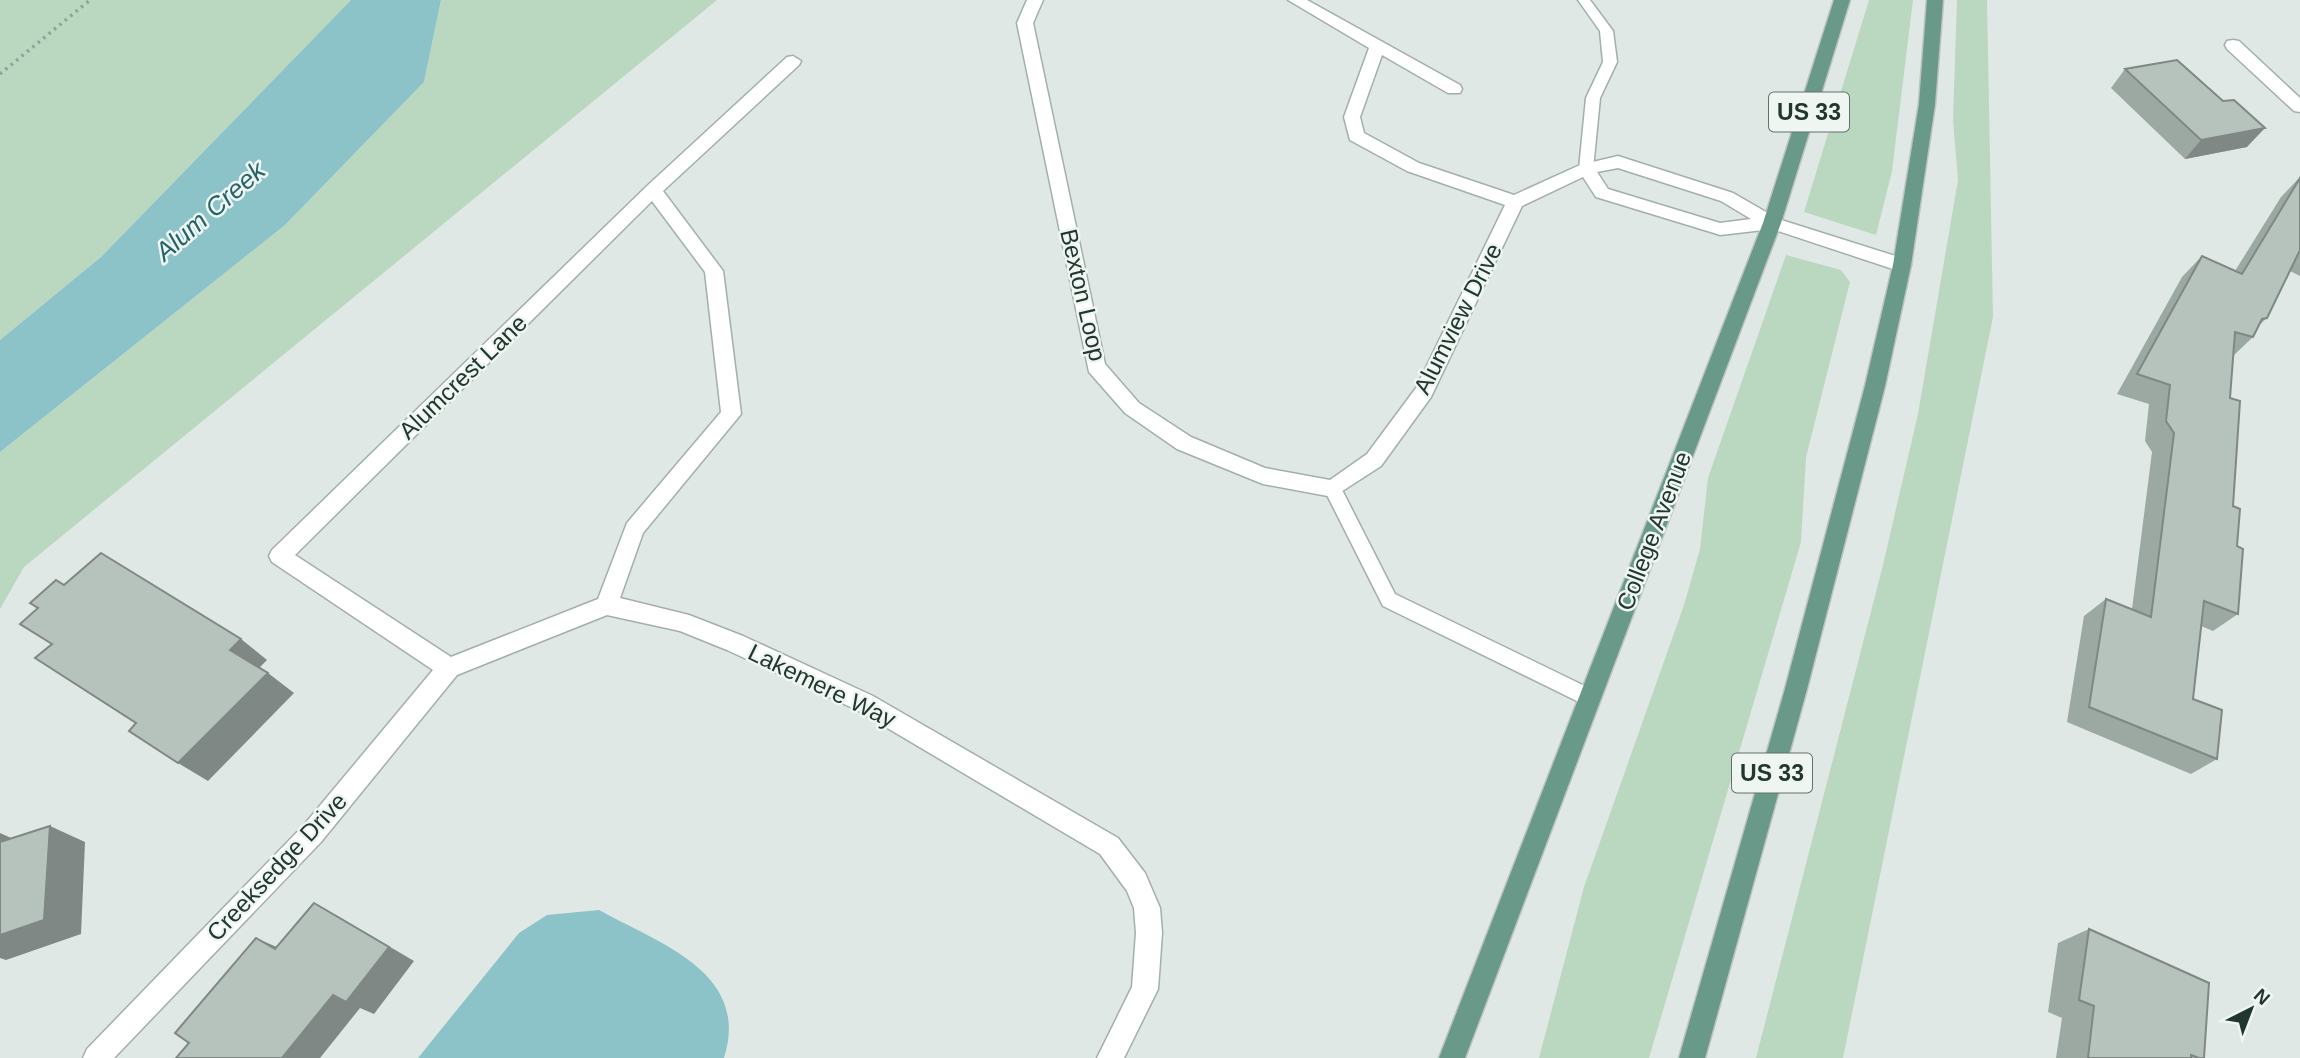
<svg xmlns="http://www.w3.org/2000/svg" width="2300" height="1058" font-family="Helvetica,sans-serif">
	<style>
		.green { fill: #bad8c0 }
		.water { fill: #8cc3c8 }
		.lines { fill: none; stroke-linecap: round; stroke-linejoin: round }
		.service-casing { stroke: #a3afaa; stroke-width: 3 }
		.minor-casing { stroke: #a3afaa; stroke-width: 3 }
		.primary-casing { stroke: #bdc3c1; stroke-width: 3 }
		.path { stroke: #83a99a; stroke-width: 3.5; stroke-dasharray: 2.5 4.5; stroke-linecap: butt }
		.service { fill: #fff; fill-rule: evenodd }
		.minor { fill: #fff; fill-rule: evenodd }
		.primary { fill: #689989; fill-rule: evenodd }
		.wall { fill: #9ca8a2 }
		.shaded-wall { fill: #7f8884 }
		.building { fill: #b5c3bc; stroke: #7f8884; stroke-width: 2 }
		.labels { text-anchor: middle; stroke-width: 5; stroke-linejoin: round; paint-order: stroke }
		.shield { fill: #eff6f2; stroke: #60706a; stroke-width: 2 }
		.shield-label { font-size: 23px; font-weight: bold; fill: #223630 }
		.street-label { font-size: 24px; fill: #223630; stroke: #eff6f2 }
		.water-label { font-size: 26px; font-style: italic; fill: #23646b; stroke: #eff6f2 }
	</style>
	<rect width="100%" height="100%" fill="#dfe8e4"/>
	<path class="green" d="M0 0H351L101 257 0 340Z
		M441 0H717L24 567 0 609V452L285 225 424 82Z
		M1869 0H1913L1892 171 1876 235 1804 212Z
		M1957 0H1987L1993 317 1843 1058H1756L1883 565 1918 414 1958 180 1953 120Z
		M1786 255 1841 270 1850 282 1806 457 1801 542 1649 1058H1539L1584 887 1684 605 1700 549 1708 478Z"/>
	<path class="water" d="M351 0H441L424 82 285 225 0 452V340L101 257Z
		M599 910C660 944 751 972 724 1058H418L519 933 547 915Z"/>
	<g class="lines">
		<defs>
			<path id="service" d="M1578 0H1590L1613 31 1617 62 1600 98 1593 169 1586 174 1579 169 1586 98 1603 62 1600 31Z
				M1333 482 1339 484 1395 594 1597 692 1600 698 1597 704 1590 707 1583 704 1383 606 1324 489 1327 484Z"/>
			<path id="minor" d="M1027 0H1043L1033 23 1105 364 1139 403 1191 437 1265 468 1330 480 1367 454 1416 388 1505 205 1407 171 1350 140 1344 117 1369 48 1288 0H1307L1460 85 1462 89 1460 93H1448L1382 55 1360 117 1364 133 1419 163 1514 195 1580 165 1618 156 1733 193 1778 219 1908 260 1911 265 1908 270 1902 272 1772 229 1720 235 1714 233 1596 197 1583 177 1522 206 1431 397 1381 466 1333 497 1263 484 1177 449 1125 413 1089 372 1017 23ZM1618 168 1721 201 1751 219 1720 223 1608 189 1597 172Z
				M2233 40 2239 41 2300 98V112L2294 111 2227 49 2225 45 2227 41Z
				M793 56 801 61 799 65 663 191 723 271 741 414 643 533 620 598 689 615 743 636 873 696 1118 838 1145 873 1160 908 1162 933 1158 989 1124 1058H1097L1132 987 1136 933 1134 908 1127 891 1100 854 857 710 727 650 680 631 607 615 457 675 321 842 114 1058H83L87 1049 303 826 433 670 272 562 269 556 272 550 647 186 787 57ZM652 201 705 272 721 412 627 523 598 599 451 657 295 555Z"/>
			<path id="primary" d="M1834 0H1850L1781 223 1465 1058H1439L1763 223Z
				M1927 0H1943L1935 104 1911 265 1885 386 1807 689 1705 1058H1679L1785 689 1865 386 1893 265 1919 104Z"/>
		</defs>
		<use href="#service" class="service-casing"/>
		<use href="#minor" class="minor-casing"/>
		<use href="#primary" class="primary-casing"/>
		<path class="path" d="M0 74 90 0"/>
		<use href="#service" class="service"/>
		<use href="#minor" class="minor"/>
		<use href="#primary" class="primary"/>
	</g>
	<path class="wall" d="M2125 69 2247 147 2185 159 2111 88Z
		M2300 177V276L2290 271 2267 318 2258 326 2253 337 2233 356 2230 398 2233 506 2237 546 2238 614 2213 631 2201 626 2193 699 2217 759 2191 774 2067 722 2084 616 2106 599 2132 609 2152 452 2145 441 2149 404 2117 394 2182 277 2202 256 2235 271 2281 197Z
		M2089 929 2204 1058H2056L2062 1018 2048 1012 2058 943Z"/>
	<path class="shaded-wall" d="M2265 128 2247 147 2185 159 2201 140Z
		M241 639 267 660 257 670 230 650Z
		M268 673 294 693 208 781 178 763Z
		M50 826 85 842 81 934 6 960 0 958V933Z
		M0 833 29 846 0 849Z
		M314 903 341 918 414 961 374 1014 360 1008 320 1058H282Z
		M256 938 286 951 275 949Z"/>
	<path class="building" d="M2177 60 2223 101 2234 100 2265 128 2201 140 2125 69Z
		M2300 178V250L2267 318 2262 319 2253 337 2235 332 2230 398 2240 401 2233 506 2240 509 2237 546 2243 549 2238 614 2204 601 2193 699 2222 710 2217 759 2089 707 2106 599 2151 617 2174 433 2166 421 2170 385 2137 374 2202 256 2242 274Z
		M101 553 241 639 230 650 268 673 178 763 129 731 136 723 35 658 52 644 20 624 38 608 30 603 56 580 64 585Z
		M50 826 44 920 0 935V842Z
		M314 903 389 947 346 1002 333 995 282 1058H176L189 1043 175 1033 256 938 275 949Z
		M2089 929 2209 983 2204 1058H2199L2191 1055V1058H2088L2094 1006 2079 1000Z"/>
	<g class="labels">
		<g class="shield">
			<rect x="1769" y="92.5" width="80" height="39" rx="5"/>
			<rect x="1732" y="753.5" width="80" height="39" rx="5"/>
		</g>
		<g class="shield-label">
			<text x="1809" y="120">US 33</text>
			<text x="1772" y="781">US 33</text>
		</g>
		<g class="street-label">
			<text transform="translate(1083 295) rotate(77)" y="8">Bexton Loop</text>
			<text transform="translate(1458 319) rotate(-63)" y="8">Alumview Drive</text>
			<text transform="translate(463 377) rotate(-44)" y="8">Alumcrest Lane</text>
			<text transform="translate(1654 531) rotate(-69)" y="8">College Avenue</text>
			<text transform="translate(822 686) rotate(26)" y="8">Lakemere Way</text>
			<text transform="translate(277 867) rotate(-47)" y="8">Creeksedge Drive</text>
		</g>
		<g class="water-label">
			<text transform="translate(210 211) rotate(-41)" y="9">Alum Creek</text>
		</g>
	</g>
	<g transform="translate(2251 1009) rotate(42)" stroke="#eff6f2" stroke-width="5" paint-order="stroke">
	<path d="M0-5L12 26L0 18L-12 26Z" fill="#223630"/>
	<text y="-10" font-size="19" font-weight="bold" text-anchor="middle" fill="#223630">N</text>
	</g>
</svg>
